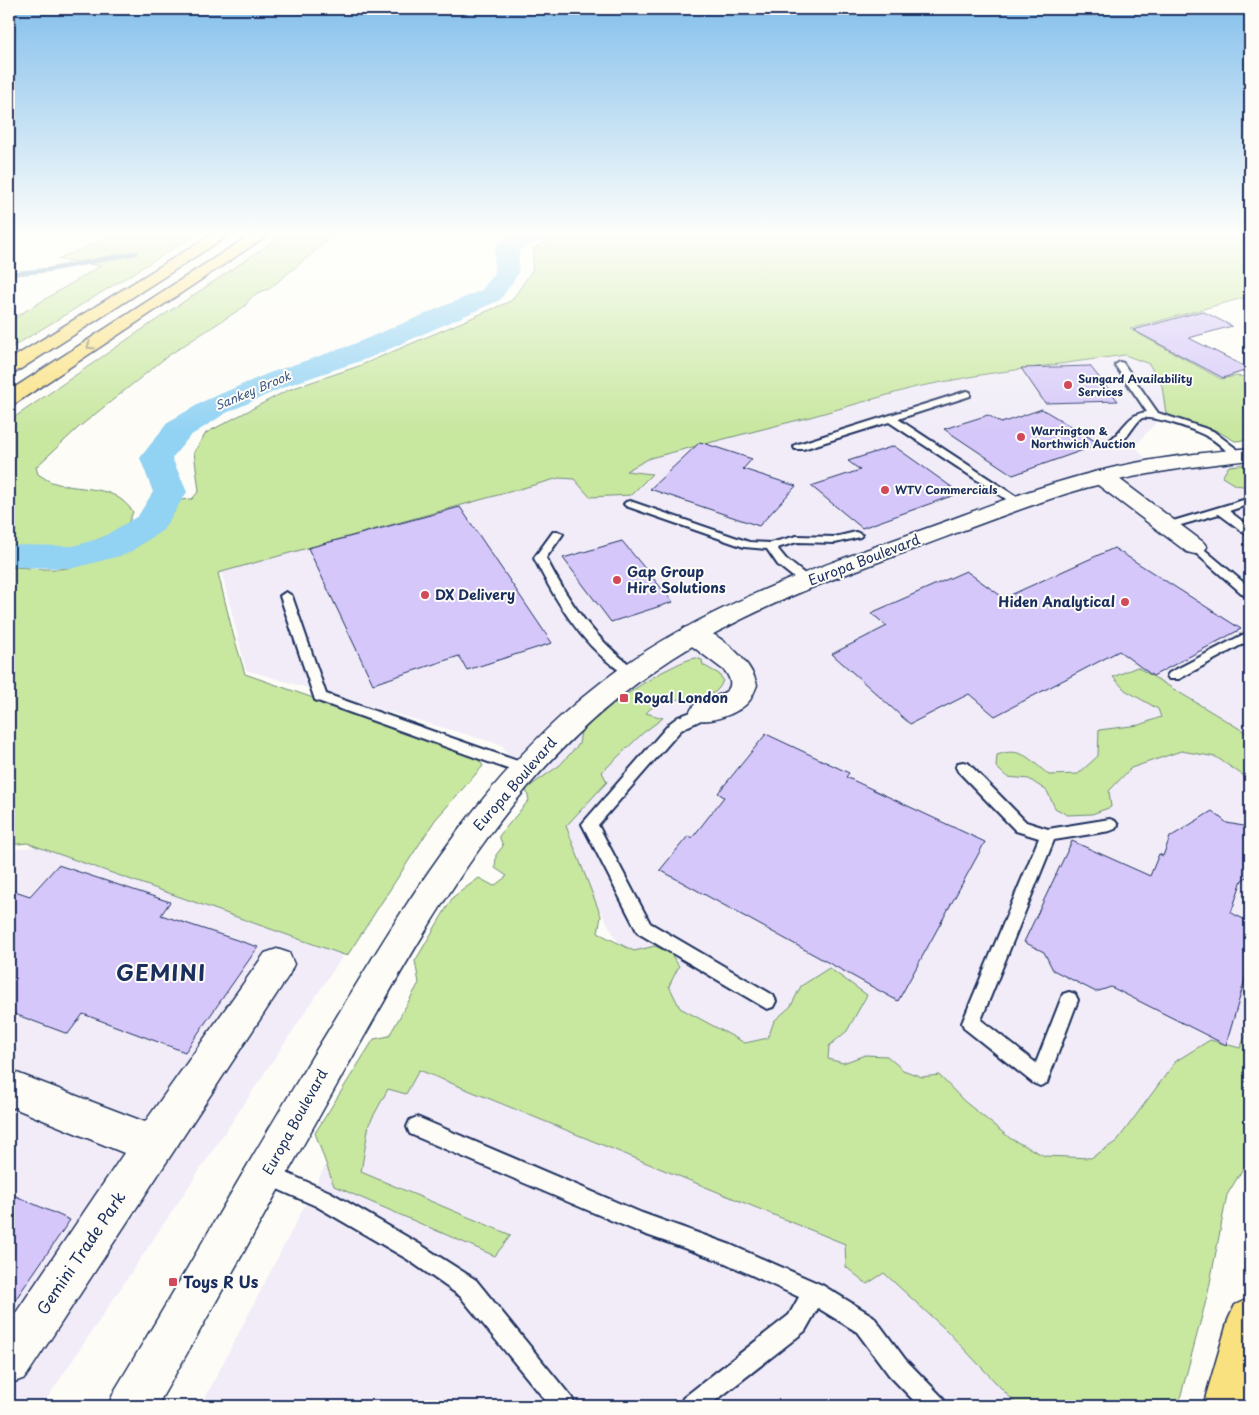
<svg xmlns="http://www.w3.org/2000/svg" width="1259" height="1415" font-family="'Playpen Sans',sans-serif">
	<style>
		.built { fill: #f1ecf8 }
		.green { fill: #c8e79f; stroke: #728b7e }
		.lines { fill: none; stroke-linecap: round; stroke-linejoin: round }
		.stream { stroke: #6291b7; stroke-width: 4.5 }
		.river { fill: #92d2f3; fill-rule: evenodd }
		.building { fill: #d5c7f9; stroke: #1b2f5e }
		.service-casing { stroke: #1b2f5e; stroke-width: 4 }
		.minor-casing { stroke: #1b2f5e; stroke-width: 3 }
		.tertiary-casing { stroke: #1b2f5e; stroke-width: 3 }
		.primary-casing { stroke: #1b2f5e; stroke-width: 3 }
		.motorway-casing { stroke: #1b2f5e; stroke-width: 3 }
		.service { fill: #fdfcf7; fill-rule: evenodd }
		.minor { fill: #fdfcf7; fill-rule: evenodd }
		.tertiary { fill: #fdfcf7; fill-rule: evenodd }
		.primary { fill: #fae180; fill-rule: evenodd }
		.motorway { fill: #fae180; fill-rule: evenodd }
		.oneway { stroke: #8a886f }
		.poi-dot { fill: #d1495b; stroke: #fdfcf7; stroke-width: 2 }
		.labels { text-anchor: middle; stroke-width: 4; stroke-linejoin: round; paint-order: stroke }
		.far-poi-label { font-size: 11px; font-weight: bold; fill: #1b2f5e; stroke: #fdfcf7; text-anchor: start }
		.far-water-label { font-size: 12px; font-style: italic; fill: #395883; stroke: #fdfcf7 }
		.street-label { font-size: 14px; fill: #1b2f5e; stroke: #fdfcf7 }
		.poi-label { font-size: 14px; font-weight: bold; fill: #1b2f5e; stroke: #fdfcf7; text-anchor: start }
		.near-street-label { font-size: 16px; fill: #1b2f5e; stroke: #fdfcf7 }
		.near-poi-label { font-size: 16px; font-weight: bold; fill: #1b2f5e; stroke: #fdfcf7; text-anchor: start }
		.near-district-label { font-size: 22px; font-weight: bold; letter-spacing: 1px; fill: #1b2f5e; stroke: #fdfcf7 }
	</style>
	<rect width="100%" height="100%" fill="#fdfcf7"/>
	<filter id="ink" filterUnits="userSpaceOnUse"><feTurbulence type="fractalNoise" baseFrequency=".02" numOctaves="2"/><feDisplacementMap in="SourceGraphic" scale="10" xChannelSelector="R" yChannelSelector="G"/><feConvolveMatrix kernelMatrix="1 2 1 2 8 2 1 2 1" color-interpolation-filters="sRGB"/></filter>
	<g filter="url(#ink)">
		<path class="built" d="M1098 344 1149 364 1162 386 1166 411 1135 446 1158 473 1250 462V1077L1127 1192 655 1009 554 827 502 745 246 670 220 565 937 375Z
			M48 845 346 951 42 1406H9V850Z
			M393 1035 910 1245 1082 1406H201Z"/>
		<path class="green" d="M120 233H199L9 349V321L100 266 57 259Z
			M286 233H337L269 289C258 292 251 295 245 306L169 355 79 427 36 467 38 474C43 477 49 482 55 483 84 492 113 483 133 512L128 524 117 532 69 551 9 549V421L128 339Z
			M576 233H1250V296L1130 329 1221 379 1236 376 1250 377V440L1235 441 1217 431 1166 414 1162 386 1149 364 1125 355 986 374 916 387 810 417 650 458 626 471 652 474 631 495 590 497 574 479 559 478 218 573 233 634 245 674 476 755 483 766 435 820 347 956 27 843 9 845V567C27 567 49 571 67 568 100 562 171 536 179 500L192 499 199 491 194 452 206 433 288 390 359 366 511 301 532 271 534 248 546 242Z
			M1250 464V487L1235 485 1222 477 1229 466Z
			M696 658 702 660 703 665 719 674 723 680C714 711 669 687 646 713L663 718 643 733 602 772 607 782 566 826 601 916 598 933 634 951 655 946 670 953 679 966 669 986 680 1008 745 1043 768 1038 774 1021 791 1006 801 986 829 968 867 995 847 1031 829 1046 828 1059 843 1063 865 1055 887 1056 903 1070 922 1077 939 1075 964 1101 1011 1139 1045 1156 1091 1158 1117 1141 1176 1061 1210 1040 1240 1048 1250 1026V1157L1227 1195 1208 1293 1178 1406H1018L946 1330 884 1273 867 1284 846 1267 845 1244 419 1070 406 1094 388 1089 369 1124 361 1172 511 1235 495 1256 334 1186 315 1133 374 1039 389 1036 419 983 415 961 453 897 479 878 494 886 507 876 495 868 496 855 503 846 499 836 529 800 526 789 560 765 579 744 581 731C607 708 633 688 664 671 675 666 684 660 696 658Z
			M1137 667 1250 735V780L1216 757 1181 751 1131 768 1109 791 1111 807 1092 814 1067 815 1055 808 1047 791 1029 779 1007 777 996 767 997 755C1022 746 1030 760 1049 775L1078 774 1098 756 1099 730 1139 725 1161 717 1158 709 1125 690 1113 677Z"/>
		<g class="lines">
			<path class="stream" d="M9 274 47 270 136 253"/>
			<path class="river" d="M518 233H549L546 238 519 250 518 274 500 300 369 358 289 385 226 413 190 436 172 458 187 492 163 530 127 554 74 568 9 567V545L73 546 101 538 138 516 153 492 140 458 168 422 204 401 269 373 349 346 482 290 494 274 495 247 499 242Z"/>
		</g>
		<path class="building" d="M1202 311 1232 326 1189 338 1250 369 1223 378 1133 330Z
			M1090 366 1118 401 1045 403 1021 368Z
			M1042 409 1100 444 1013 475 944 429 988 415 1001 423Z
			M700 442 752 459 743 469 796 486 759 526 650 489Z
			M894 446 960 493 862 528 811 486 860 470 848 461Z
			M460 507 552 643 467 670 459 656 373 684 308 548Z
			M622 541 673 602 611 622 563 558Z
			M1114 548 1241 629 1153 676 1119 651 995 716 969 694 910 724 832 654 887 626 871 613 966 571 1004 598Z
			M766 734 849 773 846 777 985 842 898 1001 660 870 688 836 692 838 724 797 718 793Z
			M1212 811 1227 823 1243 826 1250 832V875L1242 880 1231 913 1250 922V962L1226 1045 1111 987 1096 992 1053 970 1044 952 1024 942 1072 841 1150 876 1159 854 1163 856 1170 837Z
			M58 865 170 902 161 915 258 947 185 1052 83 1014 68 1034 9 1012V889L30 896Z
			M9 1193 70 1220 9 1309Z"/>
		<g class="lines">
			<defs>
				<path id="service" d="M1120 362 1123 363 1158 413 1213 431 1242 453 1243 455 1242 457C1232 460 1224 447 1216 442 1204 432 1158 416 1142 418 1131 426 1126 447 1110 444V440C1125 429 1127 414 1147 412L1115 365Z
					M967 391 970 392V396L898 419 1023 501 1025 503 1023 505H1015L889 422 803 449H795L794 447 795 445Z
					M1250 498V504L1229 511 1250 527V535L1246 534 1219 514 1167 529 1161 526 1163 524Z
					M630 501 749 542 770 543 797 536 835 537 856 532 862 535 860 537 835 543 797 542 777 548 786 559 811 579 813 582 811 585H803L778 565 767 549 744 547 626 506 624 504 626 502Z
					M557 531 563 534 546 558C569 603 595 640 637 670L639 673 637 676C628 679 623 673 616 668 579 641 555 599 534 558L553 532Z
					M1195 544 1199 545 1250 588V598L1246 597 1191 549 1189 547 1191 545Z
					M286 592 292 596 326 694 529 765 531 769 529 773 524 774 519 773 315 700 280 596Z
					M1250 631V640L1179 679H1169L1167 676 1169 673Z
					M704 707 709 709 711 712C705 721 689 724 680 731L598 825 650 923 773 995 776 1001 773 1007 767 1009 638 933 582 824 670 723 678 717Z
					M963 762 968 763 1026 822 1048 829 1110 819 1115 821 1118 825 1115 829 1110 831 1054 840 981 1020 1036 1063 1063 994 1069 992 1075 994 1078 1000 1049 1077 1047 1083 1040 1086 1033 1083 965 1029 962 1023 1039 838 1016 831 958 771 956 767 958 763Z
					M417 1117 642 1213 731 1245 822 1285 873 1316 905 1359 943 1398 946 1406H919L889 1375 857 1332 818 1308 805 1331 709 1406H680L683 1398 789 1315 799 1297 721 1261 641 1233 410 1134 407 1127 410 1120Z
					M266 1164 330 1192 421 1245 476 1280 572 1398 575 1406H550L460 1296 407 1259 316 1206 259 1181 256 1174 259 1167Z"/>
				<path id="minor" d="M1102 471 1110 472 1203 542 1207 547 1203 552 1195 554 1187 552 1094 482 1091 477 1094 472Z
					M693 626C718 632 751 659 757 685 755 690 753 695 750 700 739 714 710 724 694 719L690 712C690 711 694 705 694 705 707 695 744 697 725 671L684 640 680 634 684 628Z
					M277 949 289 953 294 964 289 975 25 1378 9 1384V1323L124 1153 9 1106V1070L145 1122 265 953Z"/>
				<path id="tertiary" d="M1250 448V460C1187 467 1126 475 1065 494 1016 510 967 529 919 547 834 578 749 609 673 658 517 759 437 908 348 1065 284 1178 222 1293 157 1406H108L115 1390C188 1269 257 1146 331 1026 413 891 489 763 619 669 705 608 804 572 902 537 969 514 1034 486 1103 470 1151 458 1201 453 1250 448Z"/>
				<path id="primary" d="M1250 1298 1249 1406H1203L1228 1320 1235 1305Z"/>
				<path id="motorway" d="M214 233H232L16 372 9 373V360Z
					M253 233H271L16 403 9 405V391Z"/>
			</defs>
			<use href="#service" class="service-casing"/>
			<use href="#minor" class="minor-casing"/>
			<use href="#tertiary" class="tertiary-casing"/>
			<use href="#primary" class="primary-casing"/>
			<use href="#motorway" class="motorway-casing"/>
			<use href="#service" class="service"/>
			<use href="#minor" class="minor"/>
			<use href="#tertiary" class="tertiary"/>
			<use href="#primary" class="primary"/>
			<use href="#motorway" class="motorway"/>
		</g>
		<defs><path id="oneway-chevron" d="M-2-3.5L2.5 0L-2 3.5" fill="none" stroke-width="1.6" stroke-linecap="round" stroke-linejoin="round" transform="scale(1.25)"/></defs>
		<use class="oneway" href="#oneway-chevron" transform="translate(90 346) rotate(147)"/>
	</g>
	<linearGradient id="sky" x2="0" y2="1"><stop stop-color="#85c0ec"/><stop offset="0.54" stop-color="#fefefb"/><stop offset="1" stop-color="#fefefb" stop-opacity="0"/></linearGradient>
	<rect width="1259" height="432" fill="url(#sky)"/>
	<g class="poi-dot">
		<circle cx="1068" cy="385" r="5"/>
		<circle cx="1021" cy="437" r="5"/>
		<circle cx="885" cy="490" r="5"/>
		<circle cx="617" cy="580" r="5"/>
		<circle cx="425" cy="595" r="5"/>
		<circle cx="1125" cy="602" r="5"/>
		<rect x="619" y="693" width="10" height="10" rx="2.5"/>
		<rect x="168" y="1277" width="10" height="10" rx="2.5"/>
	</g>
	<g class="labels">
		<g class="far-poi-label">
			<text x="1078" y="383">Sungard Availability<tspan x="1078" dy="13">Services</tspan></text>
			<text x="1031" y="435">Warrington &amp;<tspan x="1031" dy="13">Northwich Auction</tspan></text>
			<text x="895" y="494">WTV Commercials</text>
		</g>
		<g class="far-water-label">
			<text transform="translate(253 391) rotate(-23)" y="4">Sankey Brook</text>
		</g>
		<g class="street-label">
			<text transform="translate(864 560) rotate(-21)" y="5">Europa Boulevard</text>
			<text transform="translate(515 784) rotate(-49)" y="5">Europa Boulevard</text>
			<text transform="translate(295 1122) rotate(-61)" y="5">Europa Boulevard</text>
		</g>
		<g class="poi-label">
			<text x="627" y="577">Gap Group<tspan x="627" dy="16">Hire Solutions</tspan></text>
			<text x="435" y="600">DX Delivery</text>
			<text x="1115" y="607" text-anchor="end">Hiden Analytical</text>
			<text x="634" y="703">Royal London</text>
		</g>
		<g class="near-street-label">
			<text transform="translate(81 1253) rotate(-56)" y="6">Gemini Trade Park</text>
		</g>
		<g class="near-poi-label">
			<text x="183" y="1288">Toys R Us</text>
		</g>
		<g class="near-district-label">
			<text x="161" y="981">GEMINI</text>
		</g>
	</g>
	<rect width="1259" height="1415" fill="none" stroke="#fdfcf7" stroke-width="30"/>
	<rect x="15" y="15" width="1229" height="1385" fill="none" stroke="#1b2f5e" stroke-width="2" filter="url(#ink)"/>
</svg>
